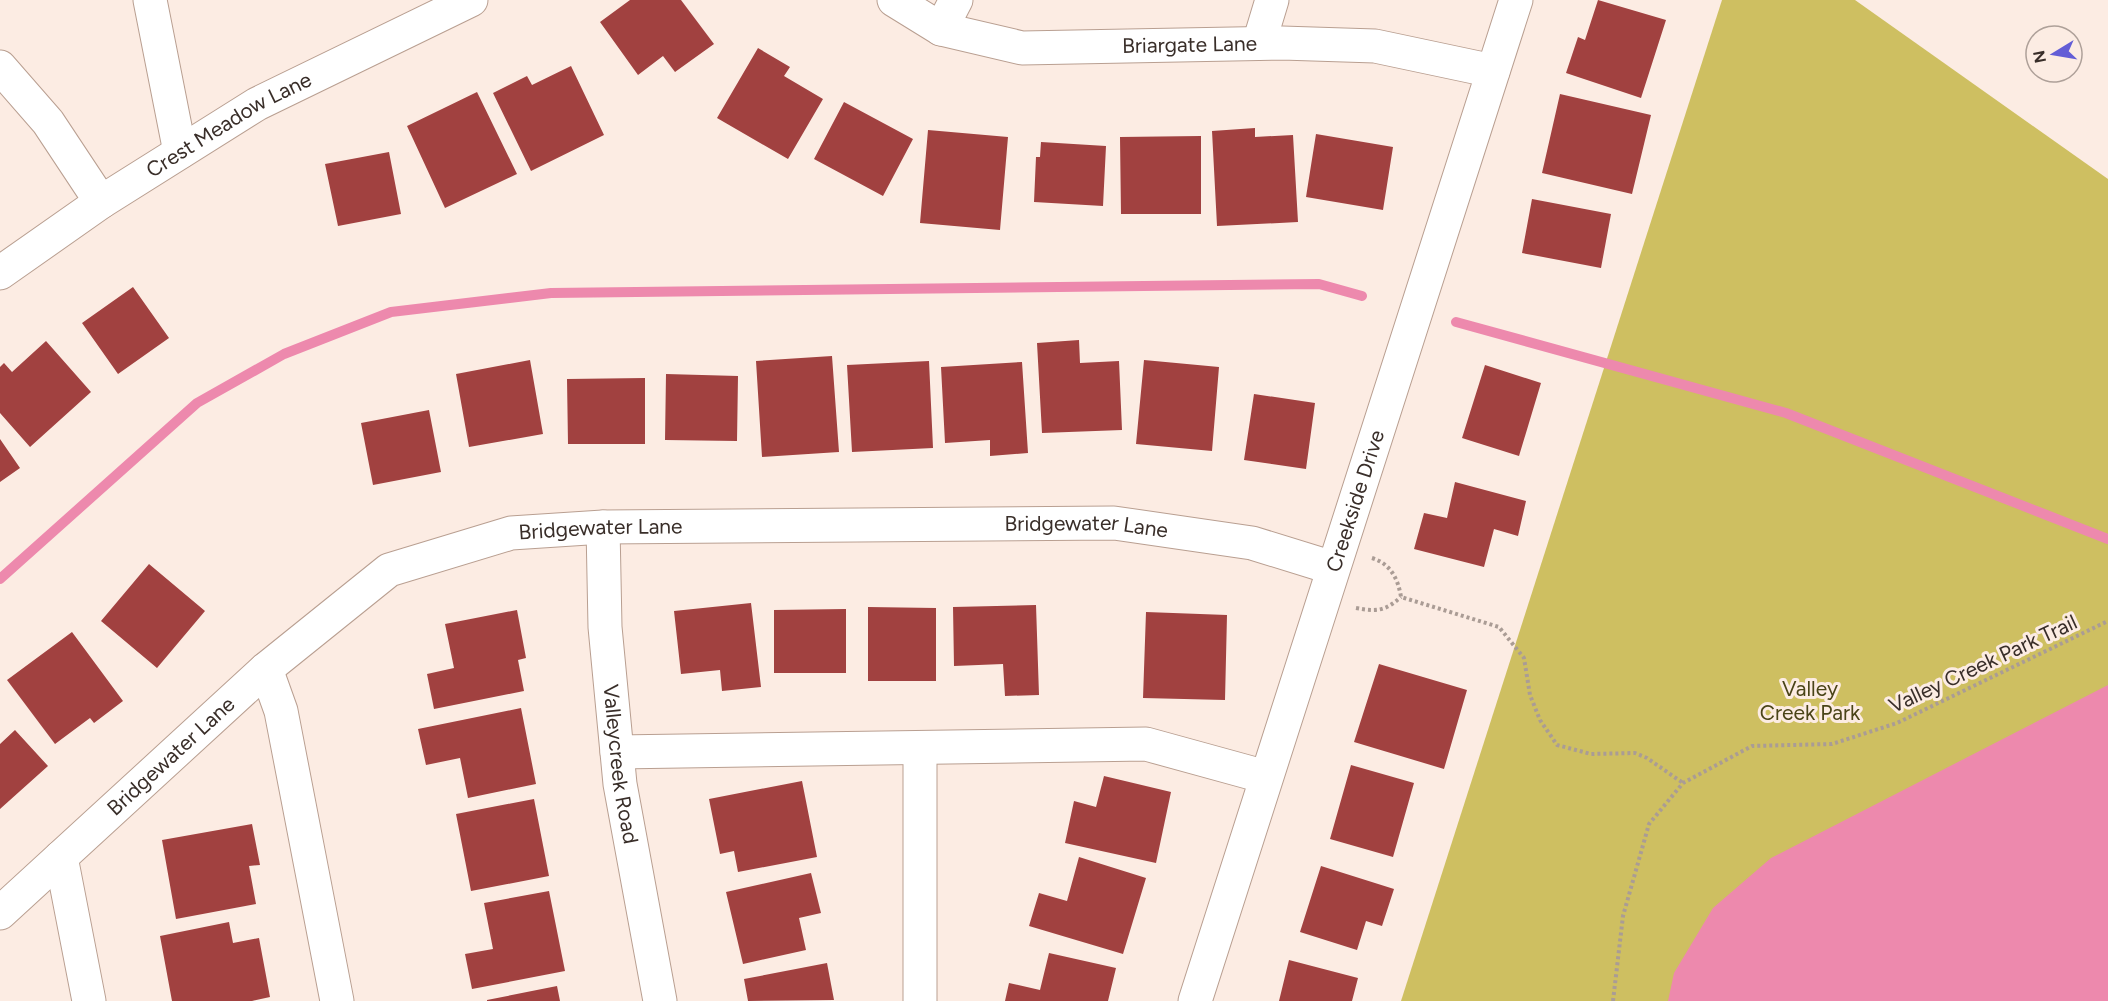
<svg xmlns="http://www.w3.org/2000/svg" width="2108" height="1001" font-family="Figtree,sans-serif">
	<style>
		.green { fill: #cebf61 }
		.water { fill: #ed89ad }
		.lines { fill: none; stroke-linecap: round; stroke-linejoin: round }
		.stream { stroke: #ed89ad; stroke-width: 10 }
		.building { fill: #a14140 }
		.minor-casing { stroke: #b99f91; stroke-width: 35 }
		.path { stroke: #aa9c95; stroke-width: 4; stroke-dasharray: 3 3; stroke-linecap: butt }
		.minor { stroke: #fff; stroke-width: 33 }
		.labels { text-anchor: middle; stroke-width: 6; stroke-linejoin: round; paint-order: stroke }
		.street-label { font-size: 21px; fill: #392e29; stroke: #fcece3 }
		.park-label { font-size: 21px; fill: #4a4418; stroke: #fcece3 }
	</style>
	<rect width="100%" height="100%" fill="#fcece3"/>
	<path class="green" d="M1722 0H1855L2108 179V1001H1401Z"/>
	<path class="water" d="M2108 685V1001H1668L1674 973 1713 908 1771 858Z"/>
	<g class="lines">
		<path class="stream" d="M1456 322 1786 413 2108 539
			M0 579 197 403 284 354 391 312 551 293 1319 284 1362 296"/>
	</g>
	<path class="building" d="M630 0H681L714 44 675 72 663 56 638 75 600 22Z
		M1598 0 1666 20 1641 98 1566 73 1578 37 1585 40Z
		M758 48 790 67 784 76 823 99 788 159 717 118Z
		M571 66 604 135 531 171 493 93 527 76 532 85Z
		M477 92 517 174 445 208 407 126Z
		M1560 94 1651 115 1632 194 1542 173Z
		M844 102 913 139 883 196 814 159Z
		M1255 128V137L1293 135 1298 222 1217 226 1212 131Z
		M928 130 1008 137 1000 230 920 223Z
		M1316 134 1393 147 1383 210 1306 197Z
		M1201 136V214H1121L1120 137Z
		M1041 142 1106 146 1103 206 1034 202 1036 157H1040Z
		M389 152 401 214 338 226 325 164Z
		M1532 199 1611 214 1601 268 1522 253Z
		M133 287 169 338 118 374 82 323Z
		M1079 340 1080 363 1119 361 1122 430 1042 433 1037 343Z
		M46 341 91 392 30 447 0 413V367L4 363 12 372Z
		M832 356 839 452 762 457 756 361Z
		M530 360 543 434 469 447 456 374Z
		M1144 360 1219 367 1212 451 1136 444Z
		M929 361 933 448 852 452 847 365Z
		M1022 362 1028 453 990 456V440L945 443 941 367Z
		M1485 365 1541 383 1519 456 1462 438Z
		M666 374 738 376 737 441 665 440Z
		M645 378V444H568L567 379Z
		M1254 394 1315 403 1306 469 1244 460Z
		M429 410 441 472 373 485 361 423Z
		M0 439 20 468 0 482Z
		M1455 482 1526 501 1518 536 1494 529 1484 567 1414 549 1424 513 1447 518Z
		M149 564 205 611 157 668 101 621Z
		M751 603 761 687 722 691 720 670 681 674 674 611Z
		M1036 605 1039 695 1005 696 1003 664 954 666 953 607Z
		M868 607 936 608V681H868Z
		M846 609V673H774V610Z
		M517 610 526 658 518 660 524 691 434 709 427 674 454 668 445 624Z
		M1146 612 1227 615 1225 700 1143 698Z
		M72 632 123 701 94 723 90 718 55 744 7 680Z
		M1379 664 1467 690 1444 769 1354 742Z
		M521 708 536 784 468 798 460 758 426 765 418 729Z
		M15 730 48 766 0 809V744Z
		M1351 765 1414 783 1393 857 1330 839Z
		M1104 776 1171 792 1156 863 1065 843 1074 801 1096 807Z
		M802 781 817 857 738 872 734 851 720 854 709 799Z
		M534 799 549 876 471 891 456 814Z
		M252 824 260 865 249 866 256 904 176 919 162 840Z
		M1079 857 1146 878 1123 954 1029 926 1039 893 1067 901Z
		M1321 866 1394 889 1382 926 1366 921 1357 950 1300 932Z
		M811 873 821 913 799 918 806 950 743 964 726 892Z
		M549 891 565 971 472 989 465 954 493 949 484 903Z
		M229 922 233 943 259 938 270 997 252 1001H172L160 936Z
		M1049 953 1116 968 1108 1001H1005L1009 983 1040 990Z
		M1289 960 1358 978 1352 1001H1279Z
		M827 963 834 1000 748 1001 744 979Z
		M557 986 560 1001H487V1000Z"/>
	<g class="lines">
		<defs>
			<g id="minor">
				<path d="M150 0 180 152"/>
				<path id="s1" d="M894 0 941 29 1022 48 1282 43 1375 46 1493 71"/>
				<path d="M941 29 956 0"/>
				<path d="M1259 43 1272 0"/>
				<path d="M0 67 48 122 101 202"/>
				<path id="s2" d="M0 273 101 202 257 104 471 0"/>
				<path id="s3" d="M603 527 605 627 620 784 660 1001"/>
				<path d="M266 669 281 711 337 1001"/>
				<path d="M920 748V1001"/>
				<path d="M617 752 1146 744 1266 777"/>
				<path d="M61 857 89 1001"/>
				<path id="s4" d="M0 913 266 669 389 570 511 533 603 527 1114 523 1252 543 1333 568"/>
				<path id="s5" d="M1195 1001 1516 0"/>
			</g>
		</defs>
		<use href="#minor" class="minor-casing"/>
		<path class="path" d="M1372 558C1391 564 1398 579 1401 597L1499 627 1524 658 1530 695 1540 720 1557 745 1591 754 1635 753 1647 758 1683 783
			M1356 608C1377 612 1385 611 1401 597
			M1613 1001 1623 916 1649 824 1683 783 1752 746 1832 744 1897 723 2108 621"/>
		<use href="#minor" class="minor"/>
	</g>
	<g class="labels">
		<g class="street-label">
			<text dy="7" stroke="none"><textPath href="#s1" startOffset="306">Briargate Lane</textPath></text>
			<text dy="7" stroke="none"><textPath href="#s2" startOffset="273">Crest Meadow Lane</textPath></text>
			<text dy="7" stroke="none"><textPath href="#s5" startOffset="525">Creekside Drive</textPath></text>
			<text dy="7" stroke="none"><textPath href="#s4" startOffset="1222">Bridgewater Lane</textPath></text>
			<text dy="7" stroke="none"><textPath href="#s4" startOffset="736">Bridgewater Lane</textPath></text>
			<text transform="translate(1983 664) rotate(-25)" y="7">Valley Creek Park Trail</text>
			<text dy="7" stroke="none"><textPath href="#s4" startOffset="232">Bridgewater Lane</textPath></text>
			<text dy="7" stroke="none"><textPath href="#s3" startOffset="238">Valleycreek Road</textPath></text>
		</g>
		<g class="park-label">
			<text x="1810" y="696">Valley<tspan x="1810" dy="24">Creek Park</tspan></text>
		</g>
	</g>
	<g transform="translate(2054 54) rotate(259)"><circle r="28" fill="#fcece3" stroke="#aea099" stroke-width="1.5"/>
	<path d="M0-4.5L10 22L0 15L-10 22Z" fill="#635dd6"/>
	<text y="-9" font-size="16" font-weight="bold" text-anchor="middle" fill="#392e29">N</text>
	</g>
</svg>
